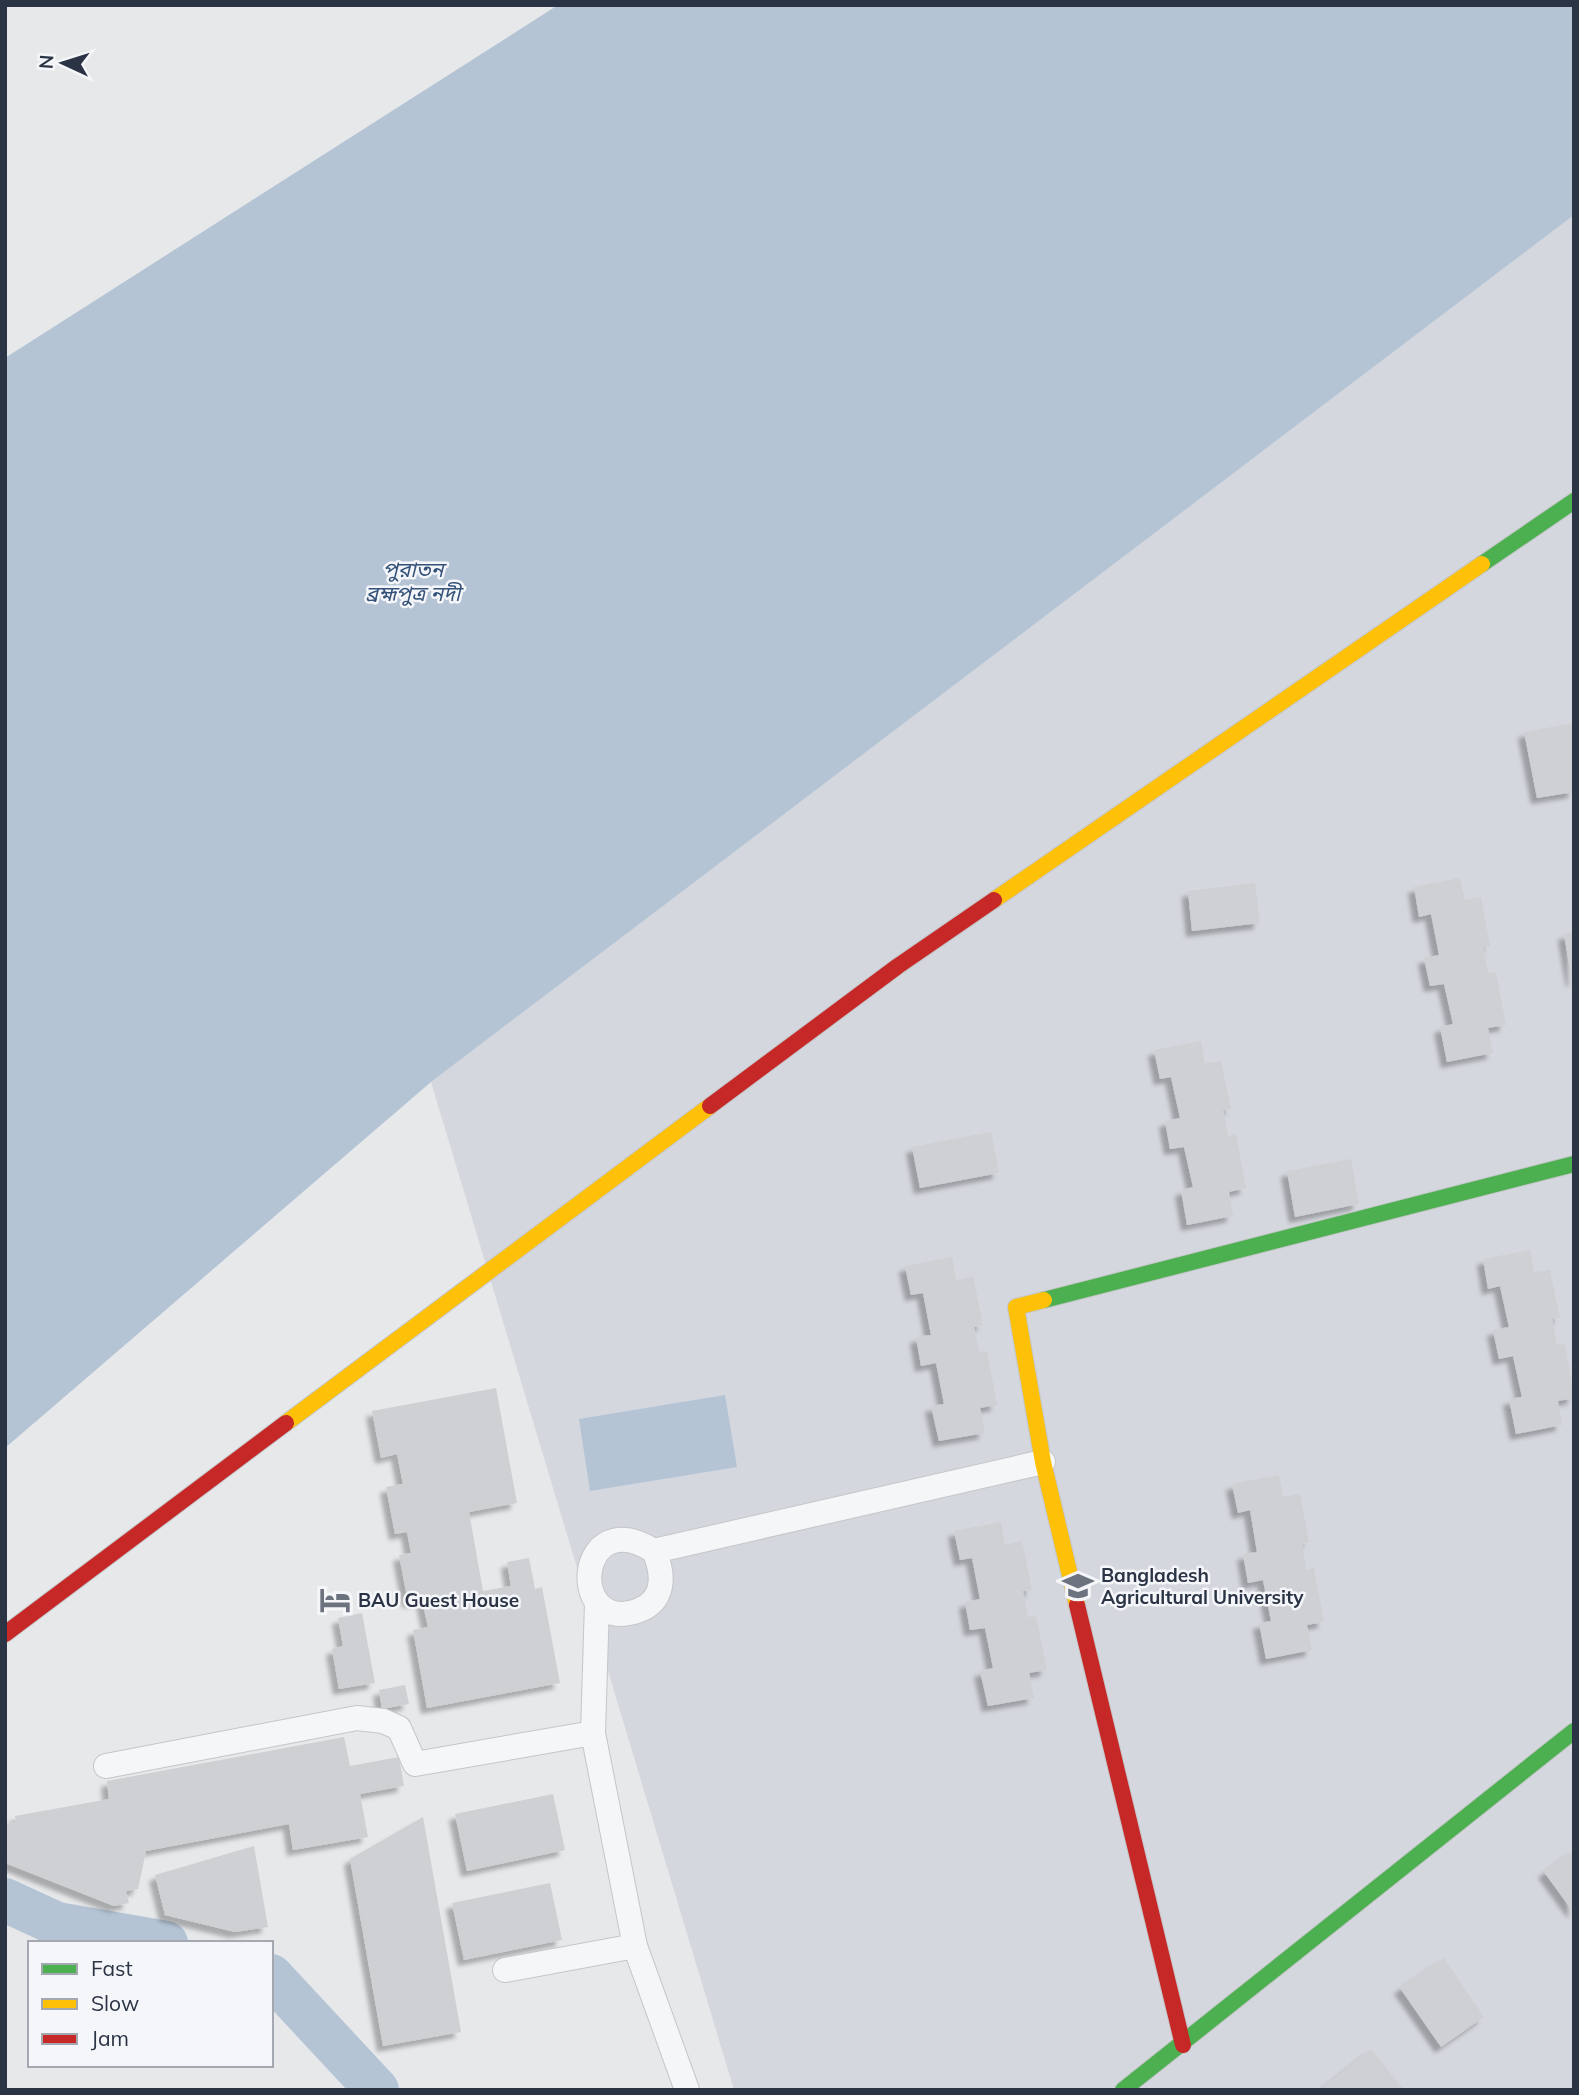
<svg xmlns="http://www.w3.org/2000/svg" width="1579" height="2095" font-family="Mulish,'Noto Sans Bengali',sans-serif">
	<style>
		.built { fill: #d4d7dd }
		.water { fill: #b4c4d5 }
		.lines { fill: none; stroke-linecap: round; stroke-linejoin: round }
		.canal { stroke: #b4c4d5; stroke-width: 44 }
		.building { fill: #ced0d3; filter: url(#shadow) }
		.lane-casing { stroke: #c4c6c8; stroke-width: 26 }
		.fast-casing { stroke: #c4c6c8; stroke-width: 18 }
		.slow-casing { stroke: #c4c6c8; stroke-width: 18 }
		.jam-casing { stroke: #c4c6c8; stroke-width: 18 }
		.lane { stroke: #f5f6f7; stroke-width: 24 }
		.fast { stroke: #4caf50; stroke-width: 16 }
		.slow { stroke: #ffc107; stroke-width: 16 }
		.jam { stroke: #c62828; stroke-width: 16 }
		.labels { text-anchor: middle; stroke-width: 5; stroke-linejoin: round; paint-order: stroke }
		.poi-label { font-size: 19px; font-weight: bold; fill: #2b3445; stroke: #f4f6f9; text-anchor: start }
		.water-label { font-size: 21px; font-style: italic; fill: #34527a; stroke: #f4f6f9 }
	</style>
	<defs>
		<filter id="shadow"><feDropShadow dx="-6" dy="6" stdDeviation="2" flood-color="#0004"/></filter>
	</defs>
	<rect width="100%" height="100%" fill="#e6e8ea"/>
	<path class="built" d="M1574 215V2090H734L431 1082Z"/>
	<path class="water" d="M558 5H1574V215L431 1082 5 1448V358Z
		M725 1395 737 1467 590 1491 579 1419Z"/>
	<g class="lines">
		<path class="canal" d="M5 1900 57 1924 166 1943
			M271 1976 377 2090"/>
	</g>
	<path class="building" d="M1574 723V792L1537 798 1524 732Z
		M1460 878 1465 900 1481 897 1490 946 1483 947 1488 973 1496 972 1506 1025 1488 1028 1493 1053 1447 1062 1440 1027 1453 1024 1444 984 1430 986 1424 958 1439 955 1431 914 1419 917 1414 887Z
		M1255 883 1260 923 1192 931 1188 891Z
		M1574 932V981H1572L1564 934Z
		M1201 1041 1205 1063 1221 1061 1231 1109 1223 1110 1228 1136 1236 1134 1246 1188 1229 1192 1233 1216 1187 1225 1181 1190 1193 1187 1184 1147 1170 1149 1165 1121 1180 1118 1171 1077 1160 1079 1154 1050Z
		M991 1132 999 1173 920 1188 912 1147Z
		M1351 1159 1359 1204 1295 1217 1287 1171Z
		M1530 1250 1534 1272 1550 1270 1560 1318 1552 1319 1557 1345 1565 1344 1574 1398 1558 1401 1562 1425 1516 1434 1509 1399 1522 1397 1513 1356 1499 1359 1493 1330 1509 1327 1500 1286 1488 1289 1483 1259Z
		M952 1257 956 1280 973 1276 983 1325 974 1327 979 1352 987 1351 997 1405 980 1408 985 1433 939 1441 931 1406 944 1404 936 1363 921 1366 916 1337 931 1335 923 1293 911 1295 905 1266Z
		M496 1388 517 1503 469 1512 483 1591 511 1586 507 1562 529 1558 535 1589 542 1587 560 1683 427 1708 413 1630 428 1627 422 1600 408 1602 399 1555 411 1553 407 1532 395 1534 386 1487 403 1484 397 1454 381 1458 372 1411Z
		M1279 1475 1283 1497 1300 1494 1309 1542 1302 1544 1306 1570 1314 1568 1324 1622 1307 1625 1312 1650 1266 1659 1259 1623 1271 1621 1263 1580 1248 1583 1243 1554 1257 1552 1250 1510 1238 1513 1232 1484Z
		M1001 1522 1005 1545 1022 1541 1032 1590 1023 1591 1028 1617 1036 1616 1047 1670 1029 1673 1034 1698 988 1706 980 1671 993 1668 985 1628 970 1630 965 1602 980 1599 972 1558 960 1560 954 1531Z
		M362 1613 375 1683 339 1689 332 1649 343 1646 338 1618Z
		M405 1685 409 1704 382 1709 379 1690Z
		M344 1737 350 1766 399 1757 404 1786 360 1794 368 1837 293 1850 289 1824 146 1851 138 1889 126 1891 129 1903 114 1906 5 1863V1824L16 1822 15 1816 109 1799 107 1781Z
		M553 1794 565 1850 467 1871 455 1814Z
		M423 1817 461 2032 383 2046 350 1859Z
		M254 1846 268 1927 235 1932 165 1915 155 1875Z
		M1574 1850V1913L1544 1872Z
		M550 1883 562 1940 464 1960 452 1903Z
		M1444 1958 1484 2017 1441 2047 1400 1988Z
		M1371 2049 1404 2090H1320Z"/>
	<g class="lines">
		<defs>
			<path id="lane" d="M654 1551C665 1576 665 1603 634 1612 567 1631 577 1502 654 1551L1043 1462
				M593 1733 635 1946
				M106 1766 357 1718 383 1721 399 1728 415 1764 593 1733 597 1602
				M505 1970 635 1946 687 2090"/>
			<path id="fast" d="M1482 564 1574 501
				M1044 1300 1574 1164
				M1123 2090 1574 1731"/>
			<path id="slow" d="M994 900 1482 564
				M1044 1300 1016 1307 1043 1462 1077 1605
				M286 1423 710 1106"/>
			<path id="jam" d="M710 1106 898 966 994 900
				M1077 1605 1183 2045
				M5 1634 286 1423"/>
		</defs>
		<use href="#lane" class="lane-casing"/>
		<use href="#fast" class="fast-casing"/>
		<use href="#slow" class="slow-casing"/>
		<use href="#jam" class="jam-casing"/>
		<use href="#lane" class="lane"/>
		<use href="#fast" class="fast"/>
		<use href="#slow" class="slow"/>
		<use href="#jam" class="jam"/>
	</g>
	<defs>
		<symbol id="university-bare" viewBox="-9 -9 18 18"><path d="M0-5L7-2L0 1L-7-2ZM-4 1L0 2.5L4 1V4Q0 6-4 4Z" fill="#6c737f" stroke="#f4f6f9" stroke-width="2.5" paint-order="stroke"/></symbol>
		<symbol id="hotel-bare" viewBox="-9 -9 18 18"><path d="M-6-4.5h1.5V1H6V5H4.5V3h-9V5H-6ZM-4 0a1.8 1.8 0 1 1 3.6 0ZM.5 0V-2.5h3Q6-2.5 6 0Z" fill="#6c737f" stroke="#f4f6f9" stroke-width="2.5" paint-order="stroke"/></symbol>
	</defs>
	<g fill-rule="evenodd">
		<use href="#university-bare" x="1056" y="1564" width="44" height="44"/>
		<use href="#hotel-bare" x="313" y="1578" width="44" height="44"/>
	</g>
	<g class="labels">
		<g class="poi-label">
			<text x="1101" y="1582">Bangladesh<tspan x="1101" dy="22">Agricultural University</tspan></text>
			<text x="358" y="1607">BAU Guest House</text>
		</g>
		<g class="water-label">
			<text x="413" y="577">পুরাতন<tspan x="413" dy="24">ব্রহ্মপুত্র নদী</tspan></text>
		</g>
	</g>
	<rect width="1579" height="2095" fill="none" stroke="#2b3445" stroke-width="14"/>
	<rect x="28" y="1941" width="245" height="126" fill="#f4f6f9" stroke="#a4a8b1" stroke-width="2"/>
	<rect x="42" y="1964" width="35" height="10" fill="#4caf50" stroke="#a4a8b1" stroke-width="2"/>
	<text x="91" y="1976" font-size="21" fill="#2b3445">Fast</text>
	<rect x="42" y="1999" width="35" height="10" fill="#ffc107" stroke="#a4a8b1" stroke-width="2"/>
	<text x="91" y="2011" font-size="21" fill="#2b3445">Slow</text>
	<rect x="42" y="2034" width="35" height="10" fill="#c62828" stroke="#a4a8b1" stroke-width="2"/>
	<text x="91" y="2046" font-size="21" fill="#2b3445">Jam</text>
	<g transform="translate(63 63) rotate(274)" stroke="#f4f6f9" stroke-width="5" paint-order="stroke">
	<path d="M0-5L12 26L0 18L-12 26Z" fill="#2b3445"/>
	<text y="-10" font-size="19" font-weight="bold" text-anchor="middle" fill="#2b3445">N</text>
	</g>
</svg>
